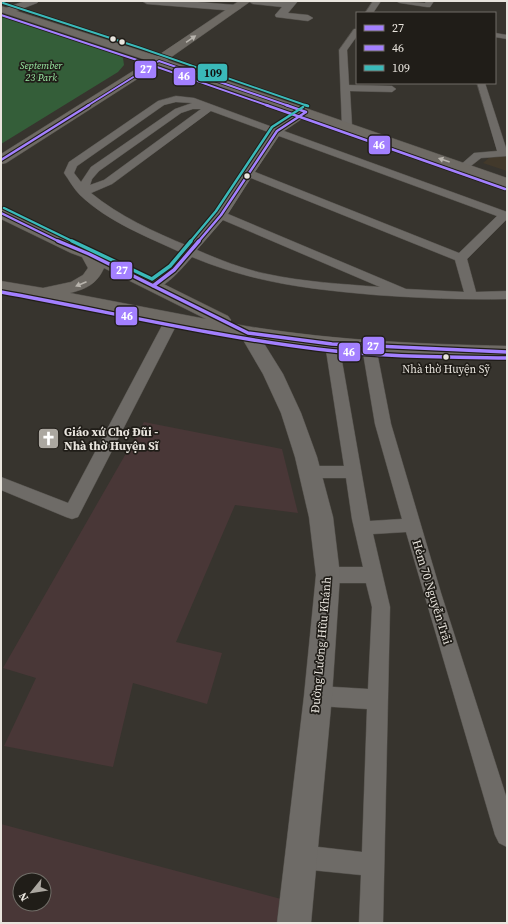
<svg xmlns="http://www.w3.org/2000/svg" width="508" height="924" font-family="'Source Serif 4',serif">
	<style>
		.built { fill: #42392b }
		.education { fill: #493737; fill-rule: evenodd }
		.green { fill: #345e39 }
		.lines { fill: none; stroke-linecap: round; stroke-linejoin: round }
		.lane-casing { stroke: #53504b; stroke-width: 1 }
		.street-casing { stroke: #53504b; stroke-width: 1 }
		.secondary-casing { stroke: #53504b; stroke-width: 1 }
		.lane { fill: #6e6b67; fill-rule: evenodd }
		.street { fill: #6e6b67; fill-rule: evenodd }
		.secondary { fill: #6e6a64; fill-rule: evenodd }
		.bus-1-far2-casing { stroke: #201d18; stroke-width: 3.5 }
		.bus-1-far1-casing { stroke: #201d18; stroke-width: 4.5 }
		.bus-1-casing { stroke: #201d18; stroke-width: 6 }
		.bus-2-far2-casing { stroke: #201d18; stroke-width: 3.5 }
		.bus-2-far1-casing { stroke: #201d18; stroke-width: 4.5 }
		.bus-2-casing { stroke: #201d18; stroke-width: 6 }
		.bus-3-far2-casing { stroke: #201d18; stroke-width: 3.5 }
		.bus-3-far1-casing { stroke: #201d18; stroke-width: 4.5 }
		.bus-3-casing { stroke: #201d18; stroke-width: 6 }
		.bus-1-far2 { stroke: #a380ff; stroke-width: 2 }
		.bus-1-far1 { stroke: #a380ff; stroke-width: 2.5 }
		.bus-1 { stroke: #a380ff; stroke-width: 3.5 }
		.bus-2-far2 { stroke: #a380ff; stroke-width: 2 }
		.bus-2-far1 { stroke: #a380ff; stroke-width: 2.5 }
		.bus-2 { stroke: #a380ff; stroke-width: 3.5 }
		.bus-3-far2 { stroke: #3ab9b9; stroke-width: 2 }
		.bus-3-far1 { stroke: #3ab9b9; stroke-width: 2.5 }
		.bus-3 { stroke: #3ab9b9; stroke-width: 3.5 }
		.oneway { fill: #b8b4ad }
		.bus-dot { fill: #e9e5de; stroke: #201d18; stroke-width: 1.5 }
		.labels { text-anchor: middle; stroke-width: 3.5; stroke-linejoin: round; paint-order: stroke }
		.far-park-label { font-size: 10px; font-style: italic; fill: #9aeca5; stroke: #201d18 }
		.bus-label { font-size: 11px; fill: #e9e5de; stroke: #201d18 }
		.poi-label { font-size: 12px; font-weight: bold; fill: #e9e5de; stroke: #201d18; text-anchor: start }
		.street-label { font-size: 12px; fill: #e9e5de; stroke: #201d18 }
		.line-badge { stroke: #201d18; stroke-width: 1.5 }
		.badge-label { font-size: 11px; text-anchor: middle; font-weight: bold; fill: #fff }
		.pale-badge-label { font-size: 11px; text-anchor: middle; font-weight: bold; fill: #111 }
	</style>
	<rect width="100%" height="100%" fill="#37342e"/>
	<path class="built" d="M507 155V171L483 163 491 156Z"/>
	<path class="education" d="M144 422 282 449 298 513 235 505 176 642 222 653 207 704 133 683 113 767 4 746 36 678 3 668Z
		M1 824 281 899 277 923H1ZM20 880H44V904H20Z"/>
	<path class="green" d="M1 15 113 52 123 58 124 65 118 72 1 144Z"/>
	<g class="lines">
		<defs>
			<path id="lane" d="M373 1H381L373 13H365Z
				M396 1 425 3 426 1H434L430 7H427L400 3Z
				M354 29H357V36L347 50 349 85 392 86 396 89 392 92 350 91 352 126 347 129 342 126 339 50Z
				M495 33 507 35V39L495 37Z
				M477 83H485L507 151V156L481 158 467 169 463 170 458 167 474 153 497 151Z
				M176 96 194 98 275 128 303 110H309L311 112 309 114 284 131 507 212V219L467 259 476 292 507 291V299C463 300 420 298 376 295 308 289 255 283 192 257 183 267 163 292 149 289L147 286 149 283 170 267 182 253C148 237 108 222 80 195 74 189 69 180 64 173L69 162 158 101ZM176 102 192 103 175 109 91 167 81 182 74 173 77 166 164 105ZM193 109H201L104 180 90 185 92 179 99 171 181 113ZM211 111 271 133 217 213 188 246C154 232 119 216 91 193L112 184ZM279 136 497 216 459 253 255 172ZM251 178 455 260 464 292 406 289 228 214ZM223 220 380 287C342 284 304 282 267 274 243 269 220 260 197 250Z
				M173 314 178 315 180 318 78 517 72 519 66 517 1 490V477L68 503 166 318 168 315Z
				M332 340 337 341 339 344 370 521 402 519 375 424 362 347 364 344 369 343 374 344 376 347 391 424 441 593 507 799V847L499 843 495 835 406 532 373 534 390 607 383 923H359L361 875 301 869 293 865 289 857 293 849 301 845 362 852 367 709 318 706 311 703 308 696 311 689 318 686 368 689 372 607 366 583H328L322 581 319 575 322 569 328 567H363L352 519 346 478H310L304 476 302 472 304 468 310 466H344L325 344 327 341Z"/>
			<path id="street" d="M25 1H39L37 3 11 13 7 14 2 11 3 9Z
				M142 1H185L236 5 241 8 236 11 147 4Z
				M248 1H298L288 13 308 15 313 18 308 21 276 17 275 15 282 7 253 4Z
				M248 327 255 329 283 374 301 413 317 457 333 517 340 575 332 696 311 923H277L304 696 316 575 309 517 295 457 281 413 263 374 239 333 241 329Z"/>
			<path id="secondary" d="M239 1H251L167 60 507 178V187L159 65 6 163 1 164V154L149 61 1 12V6L157 56Z
				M1 208 83 247 95 250 228 316 231 320 229 323C321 340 413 344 507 346V358C444 357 380 357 317 349 210 336 106 310 1 291V281L43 288 71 282 83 275 88 268 82 257 71 253 1 219ZM104 268 206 319 70 293C86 289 97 284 104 268Z"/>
		</defs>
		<use href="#lane" class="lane-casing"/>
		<use href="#street" class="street-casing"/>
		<use href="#secondary" class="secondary-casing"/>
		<use href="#lane" class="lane"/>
		<use href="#street" class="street"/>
		<use href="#secondary" class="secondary"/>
		<defs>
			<path id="bus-1-far2" d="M87 106 159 61 289 106"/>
			<path id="bus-1-far1" d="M286 105 306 112
				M1 160 89 105
				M1 213 60 242
				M198 242 221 215 277 131 306 112"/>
			<path id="bus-1" d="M58 241 89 254 248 333 332 344 507 352
				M153 286 174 270 199 241"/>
			<path id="bus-2-far2" d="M1 15 137 60 269 106"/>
			<path id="bus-2-far1" d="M266 105 505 189"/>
			<path id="bus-2" d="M1 292C106 311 210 336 317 349 380 357 444 357 507 358"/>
			<path id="bus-3-far2" d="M3 3 141 48 308 106"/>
			<path id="bus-3-far1" d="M305 105 308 106
				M4 208 74 242
				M190 242 216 211 272 127 303 107"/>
			<path id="bus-3" d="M72 241 152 279 170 266 191 241"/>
		</defs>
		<use href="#bus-1-far2" class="bus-1-far2-casing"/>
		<use href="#bus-1-far1" class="bus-1-far1-casing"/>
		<use href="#bus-1" class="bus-1-casing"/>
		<use href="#bus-2-far2" class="bus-2-far2-casing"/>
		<use href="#bus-2-far1" class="bus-2-far1-casing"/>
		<use href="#bus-2" class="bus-2-casing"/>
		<use href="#bus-3-far2" class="bus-3-far2-casing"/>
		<use href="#bus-3-far1" class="bus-3-far1-casing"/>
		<use href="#bus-3" class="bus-3-casing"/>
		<use href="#bus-1-far2" class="bus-1-far2"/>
		<use href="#bus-1-far1" class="bus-1-far1"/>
		<use href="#bus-1" class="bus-1"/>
		<use href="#bus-2-far2" class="bus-2-far2"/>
		<use href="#bus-2-far1" class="bus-2-far1"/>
		<use href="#bus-2" class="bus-2"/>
		<use href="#bus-3-far2" class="bus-3-far2"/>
		<use href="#bus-3-far1" class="bus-3-far1"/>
		<use href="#bus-3" class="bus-3"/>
	</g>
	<defs><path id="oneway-solid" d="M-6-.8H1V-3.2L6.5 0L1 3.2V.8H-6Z"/></defs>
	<g class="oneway">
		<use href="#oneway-solid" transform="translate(191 39) rotate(-35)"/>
		<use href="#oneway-solid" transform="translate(444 160) rotate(-161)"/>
		<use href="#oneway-solid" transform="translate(81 284) rotate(157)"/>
	</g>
	<defs>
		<symbol id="church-square" viewBox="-11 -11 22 22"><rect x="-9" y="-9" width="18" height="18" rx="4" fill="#aba7a0" stroke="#201d18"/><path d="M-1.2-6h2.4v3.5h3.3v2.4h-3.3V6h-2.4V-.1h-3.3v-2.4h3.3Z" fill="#fff"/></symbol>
	</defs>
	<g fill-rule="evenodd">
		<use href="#church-square" x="36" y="426" width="25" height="25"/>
	</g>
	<g class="bus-dot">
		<circle cx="113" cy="39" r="3.5"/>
		<circle cx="122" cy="42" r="3.5"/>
		<circle cx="247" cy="176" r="3.5"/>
		<circle cx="446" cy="357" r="3.5"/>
	</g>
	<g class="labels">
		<g class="far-park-label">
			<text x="41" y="69">September<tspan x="41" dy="12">23 Park</tspan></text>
		</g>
		<g class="bus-label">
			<text x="446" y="373">Nhà thờ Huyện Sỹ</text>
		</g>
		<g class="poi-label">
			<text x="64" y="436">Giáo xứ Chợ Đũi -<tspan x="64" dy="14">Nhà thờ Huyện Sĩ</tspan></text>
		</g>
		<g class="street-label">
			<text transform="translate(432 592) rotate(73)" y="4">Hẻm 70 Nguyễn Trãi</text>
			<text transform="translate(321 645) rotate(-85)" y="4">Đường Lương Hữu Khánh</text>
		</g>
	</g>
	<g class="line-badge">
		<rect x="134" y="60" width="23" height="19" rx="4" fill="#a380ff"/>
		<rect x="197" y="63" width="31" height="19" rx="4" fill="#3ab9b9"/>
		<rect x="173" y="67" width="23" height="19" rx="4" fill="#a380ff"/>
		<rect x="368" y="135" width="23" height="20" rx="4" fill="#a380ff"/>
		<rect x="110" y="261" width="23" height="19" rx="4" fill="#a380ff"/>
		<rect x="115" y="306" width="23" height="20" rx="4" fill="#a380ff"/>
		<rect x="362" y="336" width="23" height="19" rx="4" fill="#a380ff"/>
		<rect x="338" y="342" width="23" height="20" rx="4" fill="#a380ff"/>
	</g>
	<g class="badge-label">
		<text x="146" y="73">27</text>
		<text x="184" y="80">46</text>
		<text x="379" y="149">46</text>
		<text x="122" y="274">27</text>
		<text x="127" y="320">46</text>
		<text x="373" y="350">27</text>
		<text x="349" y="356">46</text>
	</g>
	<g class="pale-badge-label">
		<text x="213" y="77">109</text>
	</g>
	<rect width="508" height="924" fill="none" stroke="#e9e5de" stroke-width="4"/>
	<rect x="356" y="12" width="140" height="72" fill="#201d18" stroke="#706d67"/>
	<rect x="364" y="25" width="20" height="6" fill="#a380ff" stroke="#706d67"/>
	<text x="392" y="32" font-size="12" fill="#e9e5de">27</text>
	<rect x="364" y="45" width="20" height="6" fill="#a380ff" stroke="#706d67"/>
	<text x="392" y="52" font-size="12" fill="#e9e5de">46</text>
	<rect x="364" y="65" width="20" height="6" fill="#3ab9b9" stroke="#706d67"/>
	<text x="392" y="72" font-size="12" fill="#e9e5de">109</text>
	<g transform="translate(32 892) rotate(240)"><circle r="19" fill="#201d18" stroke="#706d67"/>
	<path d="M0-3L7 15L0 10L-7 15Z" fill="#aba7a0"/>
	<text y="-6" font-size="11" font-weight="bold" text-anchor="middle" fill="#e9e5de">N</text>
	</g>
</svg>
